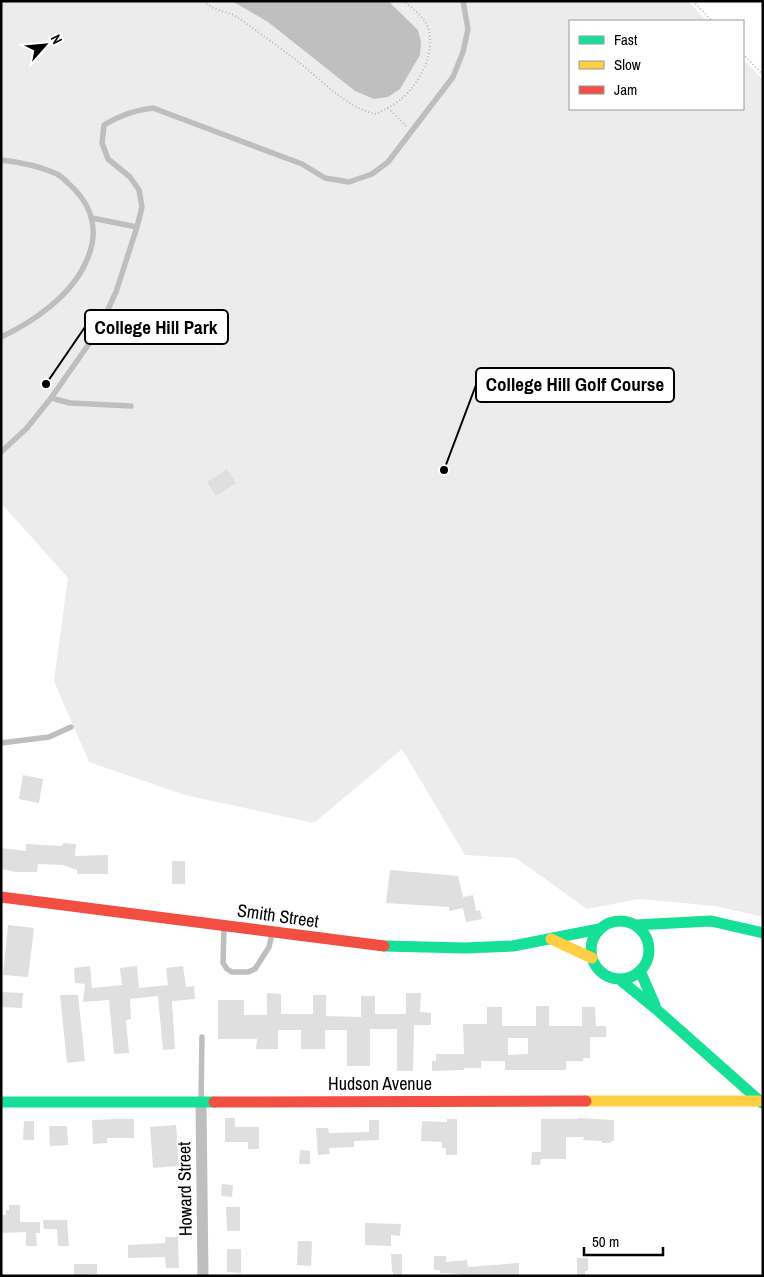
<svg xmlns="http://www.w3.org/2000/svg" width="764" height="1277" font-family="'Archivo Narrow',sans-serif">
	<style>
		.green { fill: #ececec }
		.water { fill: #bfbfbf }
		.building { fill: #dfdfdf; fill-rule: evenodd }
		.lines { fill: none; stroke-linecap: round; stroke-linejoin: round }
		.path { stroke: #b9b9b9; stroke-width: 2; stroke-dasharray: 1 2.5; stroke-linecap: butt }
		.lane { stroke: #bebebe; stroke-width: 5.5 }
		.street { stroke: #bebebe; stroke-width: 11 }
		.fast { stroke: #16e098; stroke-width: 11 }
		.slow { stroke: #ffcf43; stroke-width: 11 }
		.jam { stroke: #f24e42; stroke-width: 11 }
		.labels { text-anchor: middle; stroke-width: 4; stroke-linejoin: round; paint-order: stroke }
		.street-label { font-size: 18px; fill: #000; stroke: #fff }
		.leader { fill: none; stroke: #000; stroke-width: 2 }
		.callout-dot { fill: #000; stroke: #fff; stroke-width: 2 }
		.callout { fill: #fff; stroke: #000; stroke-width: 2 }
		.callout-label { font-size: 19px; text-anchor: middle; font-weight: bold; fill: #000 }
	</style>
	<rect width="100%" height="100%" fill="#fff"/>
	<path class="green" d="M1 1H688L707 21H570V109H743V59L763 80V917L716 906 639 899 587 909 516 858 465 855 402 749 314 823 185 795 89 762 54 681 68 578 1 503Z"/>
	<path class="water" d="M232 1H388L418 30 421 42 420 55 400 89 388 97 374 99 355 91 268 22Z"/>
	<path class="building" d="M227 469 236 483 216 496 207 482Z
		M23 775 43 779 39 803 19 799Z
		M63 843 76 844 75 856 108 855V874H77V870L63 865 38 864 37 872H16L1 869V848L26 851V844L62 846Z
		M172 861H185V884H172Z
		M390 870 458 876 463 897 473 895 476 911 480 910 482 919 466 922 463 908 449 911V907L386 903Z
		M8 925 34 928 28 977 3 975Z
		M90 966 92 988 122 985 120 968 137 966 139 988 168 985 166 968 183 966 186 987 194 986 195 999 172 1001 175 1049 163 1050 158 996 130 999 131 1019 126 1020 129 1053 114 1054 109 1000 83 1002 85 984 75 983 74 968Z
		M1 992 23 993 22 1008 1 1007Z
		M267 993 281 994V1014H313V995H326V1016L361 1017V996H375V1014H406V993H421L420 1012 431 1013V1025H414L413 1071H397V1029H370V1066H347V1030H325V1049H301V1030H278V1049H256L257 1039H218V1000H244V1015H267Z
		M60 995H78L85 1061 67 1063Z
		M536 1006H549V1026H582V1007H595L596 1026H606V1037H590V1058H583V1061H566V1070H505V1061H481V1068H464V1070L432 1071V1061H436V1054H464L463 1024H487V1007H502V1026H536ZM508 1038H528V1054L508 1055Z
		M225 1118H235V1127H259V1149H248V1142H225Z
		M578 1118 614 1120V1141H611V1143H602V1141L583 1140 584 1137H566V1159H541L540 1165H531L532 1152H541V1119H578Z
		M115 1119H134V1138H107V1143L93 1144 92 1120Z
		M447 1119H457V1155H446V1148H442V1142L421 1141 422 1121 447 1122Z
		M369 1120H379V1140L354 1141V1147L329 1148 330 1154 318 1155 316 1128H328L329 1133 369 1132Z
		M24 1121H34V1140H23Z
		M176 1125 179 1166 153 1168 150 1127Z
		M49 1126H67L68 1145 50 1146Z
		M300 1150 310 1151V1164H299Z
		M222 1184 233 1185 232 1197 221 1196Z
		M9 1205H20V1222H40V1233H36L37 1246H26V1232L2 1233 1 1215H6V1210H9Z
		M226 1207H240V1231H227Z
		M43 1220H67L69 1246H58L57 1229H44Z
		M365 1223 401 1224 400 1236 391 1235V1246L365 1245Z
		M165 1237H178L179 1268H166L165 1257 128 1258V1245L165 1243Z
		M298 1241H312L311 1266 297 1265Z
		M227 1249H241V1273L227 1272Z
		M391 1254H402V1276H393V1272H392Z
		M434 1256H446V1262L467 1260 468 1267 519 1263V1275L459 1276V1274L440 1273V1270H434Z
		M577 1258H588V1271H585V1275H577Z
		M74 1264H97V1274L74 1276Z"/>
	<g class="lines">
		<path class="path" d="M204 1C212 10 224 11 234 15 255 30 277 45 297 61 321 79 346 108 376 114 388 108 403 100 411 89 423 74 434 51 429 31 427 19 413 9 404 1
			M693 1 712 21
			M743 54 763 75
			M388 108 406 126"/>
		<path class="lane" d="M1 160C20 162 39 166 57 174 61 176 65 180 68 183 93 205 100 232 86 262 71 296 33 322 1 337
			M92 218 137 227
			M51 398 70 403 131 406
			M1 452 27 428 51 398 98 331 116 292 137 227 142 207 139 190 130 177 108 159 102 143 104 125C120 115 135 110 153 108L302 164 325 178 349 182 372 174 388 162 453 77 463 52 468 29 463 1
			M1 743 49 737 71 727
			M224 927 223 963 227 969 232 972H248L255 969 269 947 272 934
			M201 1102 202 1037"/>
		<path class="street" d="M201 1102 203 1276"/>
		<path class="fast" d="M591 950a29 29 0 1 1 58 0a29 29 0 1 1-58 0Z
			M635 925 711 921 763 933
			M384 946 465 948 513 946 599 929
			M640 971 655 1005
			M619 979 656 1009 762 1103
			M1 1102H214"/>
		<path class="slow" d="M551 939 592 958
			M586 1101H759"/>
		<path class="jam" d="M1 897 384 946
			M214 1102 586 1101"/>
	</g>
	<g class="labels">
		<g class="street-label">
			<text transform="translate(278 916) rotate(8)" y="6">Smith Street</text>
			<text x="380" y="1090">Hudson Avenue</text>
			<text transform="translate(185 1189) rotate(-91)" y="6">Howard Street</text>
		</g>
	</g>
	<path class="leader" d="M46 384L85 327M444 470L476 385"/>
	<g class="callout-dot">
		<circle cx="46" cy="384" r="5"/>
		<circle cx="444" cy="470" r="5"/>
	</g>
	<g class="callout">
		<rect x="85" y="310" width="143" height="34" rx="5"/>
		<rect x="476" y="368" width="198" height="34" rx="5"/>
	</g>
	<g class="callout-label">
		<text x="156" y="334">College Hill Park</text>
		<text x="575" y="391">College Hill Golf Course</text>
	</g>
	<rect width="764" height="1277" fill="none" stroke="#000000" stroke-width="5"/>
	<rect x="569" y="20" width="175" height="90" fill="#ffffff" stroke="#999999"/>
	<rect x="579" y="36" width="25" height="8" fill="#16e098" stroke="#999999"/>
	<text x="614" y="45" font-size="15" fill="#000000">Fast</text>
	<rect x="579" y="61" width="25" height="8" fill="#ffcf43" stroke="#999999"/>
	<text x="614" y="70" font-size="15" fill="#000000">Slow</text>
	<rect x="579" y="86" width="25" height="8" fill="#f24e42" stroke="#999999"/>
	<text x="614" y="95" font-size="15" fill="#000000">Jam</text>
	<g transform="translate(45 45) rotate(63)" stroke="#ffffff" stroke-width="4" paint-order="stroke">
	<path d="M0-4L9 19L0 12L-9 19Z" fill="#000000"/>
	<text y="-8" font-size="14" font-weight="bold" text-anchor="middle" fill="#000000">N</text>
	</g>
	<path d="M584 1247v8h79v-8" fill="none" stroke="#000000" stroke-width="2.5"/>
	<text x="592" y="1247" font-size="15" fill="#000000" stroke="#ffffff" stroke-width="4" paint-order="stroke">50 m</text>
</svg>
